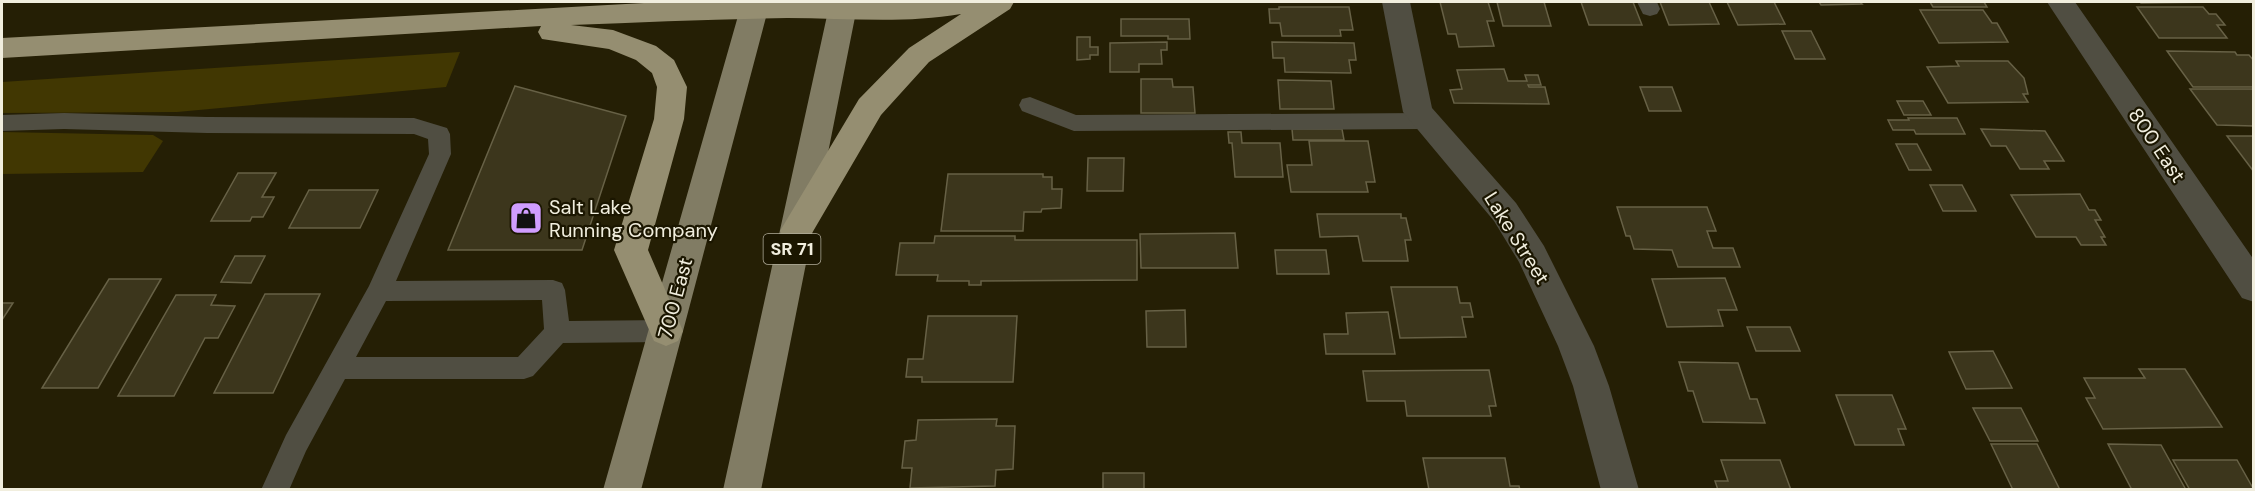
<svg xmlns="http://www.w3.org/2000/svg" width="2255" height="491" font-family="'DM Sans',sans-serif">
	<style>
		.green { fill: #413702 }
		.building { fill: #3c361c; stroke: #676146; stroke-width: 1.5 }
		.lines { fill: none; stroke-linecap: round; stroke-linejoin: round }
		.lane { fill: #504e42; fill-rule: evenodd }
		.street { fill: #504e42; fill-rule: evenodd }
		.primary { fill: #817c64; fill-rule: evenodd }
		.highway { fill: #958e71; fill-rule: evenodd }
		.labels { text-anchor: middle; stroke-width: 4.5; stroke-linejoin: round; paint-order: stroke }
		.shield { fill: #1b1600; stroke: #b1ad9b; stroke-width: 1.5 }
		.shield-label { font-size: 18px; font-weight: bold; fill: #f1eede }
		.street-label { font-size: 20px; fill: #f1eede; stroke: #1b1600 }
		.poi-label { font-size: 20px; fill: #f1eede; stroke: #1b1600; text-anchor: start }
	</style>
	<rect width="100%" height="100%" fill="#251f05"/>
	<path class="green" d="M460 52 446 87 177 112 2 113V82Z
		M2 132 153 135 163 141 143 172 2 174Z"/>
	<path class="building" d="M1440 2H1488L1494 21H1487L1494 46 1459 47 1456 34H1448Z
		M1497 2H1544L1551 26H1503Z
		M1581 2H1633L1642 25H1589Z
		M1660 2H1709L1719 24 1669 25Z
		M1727 2H1774L1785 24 1738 25Z
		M1819 2H1860L1862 4 1821 5Z
		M1930 2H1984L1987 7H1933Z
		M2140 2H2216L2141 3Z
		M1279 7H1349L1353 30H1340L1341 36H1282L1280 23H1270L1269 9H1279Z
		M2137 7H2203L2209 14H2216L2225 25H2217L2227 38H2159Z
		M1920 10H1983L1992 23H1997L2008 42 1939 43Z
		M1121 19H1189L1190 39H1168V36H1121Z
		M1782 31H1811L1825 59H1795Z
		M1077 37H1090V47H1098V55H1090V59L1077 60Z
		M1167 42V50H1161L1162 64H1139V72H1110V43Z
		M1272 42 1354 43 1356 60H1349L1351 73 1285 72 1284 58H1273Z
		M2167 51 2235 52 2237 55H2249L2254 61V87H2193Z
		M1956 61H2008L2024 78 2028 94H2023L2028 102 1948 103 1927 67 1959 66Z
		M1504 69 1508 81H1527L1525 75H1538L1541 85H1528L1529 87H1545L1549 104 1454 103 1450 90 1462 89 1457 70Z
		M1141 79H1172L1173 87H1193L1195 113H1141Z
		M1278 80 1331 81 1334 109H1280Z
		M515 86 626 116 582 250H448Z
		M1640 87H1672L1681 111H1649Z
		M2190 89H2254V126L2217 125Z
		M1897 101H1923L1931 115H1904Z
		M1908 118H1957L1965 134H1916L1914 130H1893L1888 120H1909Z
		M1292 129H1342L1344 140H1293Z
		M1981 129 2045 131 2064 161H2044L2049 169H2020L2006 146H1991Z
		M1228 132H1241L1242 143H1280L1283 177H1235L1232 143H1229Z
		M2227 136H2254V172Z
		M1309 141H1368L1375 182H1366L1368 192H1291L1287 165H1312Z
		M1896 144H1917L1931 170H1909Z
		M1088 158H1124L1123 191H1087Z
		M238 173H276L262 197H274L263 217H252L250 221H211Z
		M948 174H1043V177H1052V189H1062L1061 208 1042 209 1041 212H1024L1023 231H941Z
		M1930 185H1962L1976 211H1943Z
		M309 190H378L360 228H289Z
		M2080 194 2089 210H2095L2101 220H2095L2105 237H2101L2106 245H2081L2076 237H2036L2011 195Z
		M1617 207H1707L1716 231H1707L1713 248H1733L1740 267H1678L1672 250 1634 249 1630 236H1626Z
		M1317 214H1401V218H1406L1411 240H1405L1408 261H1363L1358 236 1320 237Z
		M1235 233 1238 268H1141L1140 234Z
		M935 236H1015V240H1137V280L981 281V285H969V281H937L938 275H896L900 243H934Z
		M1275 250H1326L1329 274H1277Z
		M235 256H265L251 283 221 282Z
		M1725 278 1737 310H1718L1723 326 1667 327 1652 279Z
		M109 279H161L98 388H42Z
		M1391 287H1457L1460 303H1470L1473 317H1462L1466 337 1400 338Z
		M265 294H320L273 393H214Z
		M176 295H216L211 305 235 306 218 338H205L174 396H118Z
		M2 303H13L2 320Z
		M1185 310 1186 347H1147L1146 311Z
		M1388 312 1395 354H1326L1324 334H1348L1346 313Z
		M928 316H1017L1013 382H922V377H906L908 359H923Z
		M1747 327H1790L1800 351H1756Z
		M1993 351 2012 388 1966 389 1949 352Z
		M1679 362 1738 363 1750 399H1757L1765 423 1703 422 1693 391H1688Z
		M2139 369H2185L2222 427 2103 429 2086 398H2095L2084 378H2145Z
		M1489 370 1496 406H1489L1491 416H1407L1405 401H1367L1363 371Z
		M1836 395H1892L1906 429H1898L1904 445H1855Z
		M1973 408H2021L2038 441H1990Z
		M997 419 996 426H1015L1013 469 996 470 995 486 910 488 912 468H902L905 441 916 440 918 420Z
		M1991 444H2037L2060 490H2013Z
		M2108 444 2161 445 2186 490H2132Z
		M1423 458H1505L1510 486H1519L1520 490H1429Z
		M1721 460H1780L1791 490H1718L1715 481H1728Z
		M2173 460H2237L2254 490H2190Z
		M1103 473H1144V490H1103Z"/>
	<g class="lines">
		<path class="lane" d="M1637 2H1657L1660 9 1657 14 1650 16 1643 14Z
			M1030 97 1076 115 1424 113 1432 115 1435 121 1432 127 1424 129 1074 131 1022 111 1019 105 1022 99Z
			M64 113 207 117 414 118 447 128 450 134 451 154 396 281 553 280 562 283 565 290 569 321 666 320 675 323 679 331 675 339 666 342 563 343 533 376 524 379H345L306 451 289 490H261L286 435 369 286 429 154 428 139 414 134 207 133 64 129 2 131V115ZM542 300 544 329 518 357H356L386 301Z"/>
		<path class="street" d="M1382 2H1410L1432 108 1516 203 1544 246 1594 346 1609 386 1639 490H1601L1573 386 1558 346 1519 262 1494 221 1403 112Z
			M2047 2H2075L2254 260V302L2242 298Z"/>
		<path class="primary" d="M742 2H770L641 490H603Z
			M830 2H858L761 490H723Z"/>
		<path class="highway" d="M662 2H1014L1010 9 929 62 881 115 808 240 796 244 784 240 780 231 859 99 909 48 961 14C904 24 845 18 787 18 715 19 643 22 571 25L613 30 656 46 674 60 687 87 684 119 648 250 683 331 678 341 666 346 654 341 614 250 654 119 657 87 652 73 636 60 609 49 542 39 538 32 541 26 2 58V38Z"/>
	</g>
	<defs>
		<symbol id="shop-square" viewBox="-11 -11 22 22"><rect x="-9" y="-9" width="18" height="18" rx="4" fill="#d09dff" stroke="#1b1600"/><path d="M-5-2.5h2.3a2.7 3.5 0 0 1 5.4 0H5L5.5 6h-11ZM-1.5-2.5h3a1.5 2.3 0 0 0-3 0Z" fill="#111"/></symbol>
	</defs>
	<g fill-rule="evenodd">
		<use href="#shop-square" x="507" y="199" width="38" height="38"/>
	</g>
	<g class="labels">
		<rect class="shield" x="763.5" y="234" width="57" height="30" rx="4.5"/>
		<g class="shield-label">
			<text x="792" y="255">SR 71</text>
		</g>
		<g class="street-label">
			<text transform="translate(2157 145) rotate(56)" y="7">800 East</text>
			<text transform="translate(1517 238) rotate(58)" y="7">Lake Street</text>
			<text transform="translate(675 298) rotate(-75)" y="7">700 East</text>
		</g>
		<g class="poi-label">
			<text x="549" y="214">Salt Lake<tspan x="549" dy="23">Running Company</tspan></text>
		</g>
	</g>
	<rect width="2255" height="491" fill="none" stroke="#f1eede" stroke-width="6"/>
</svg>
